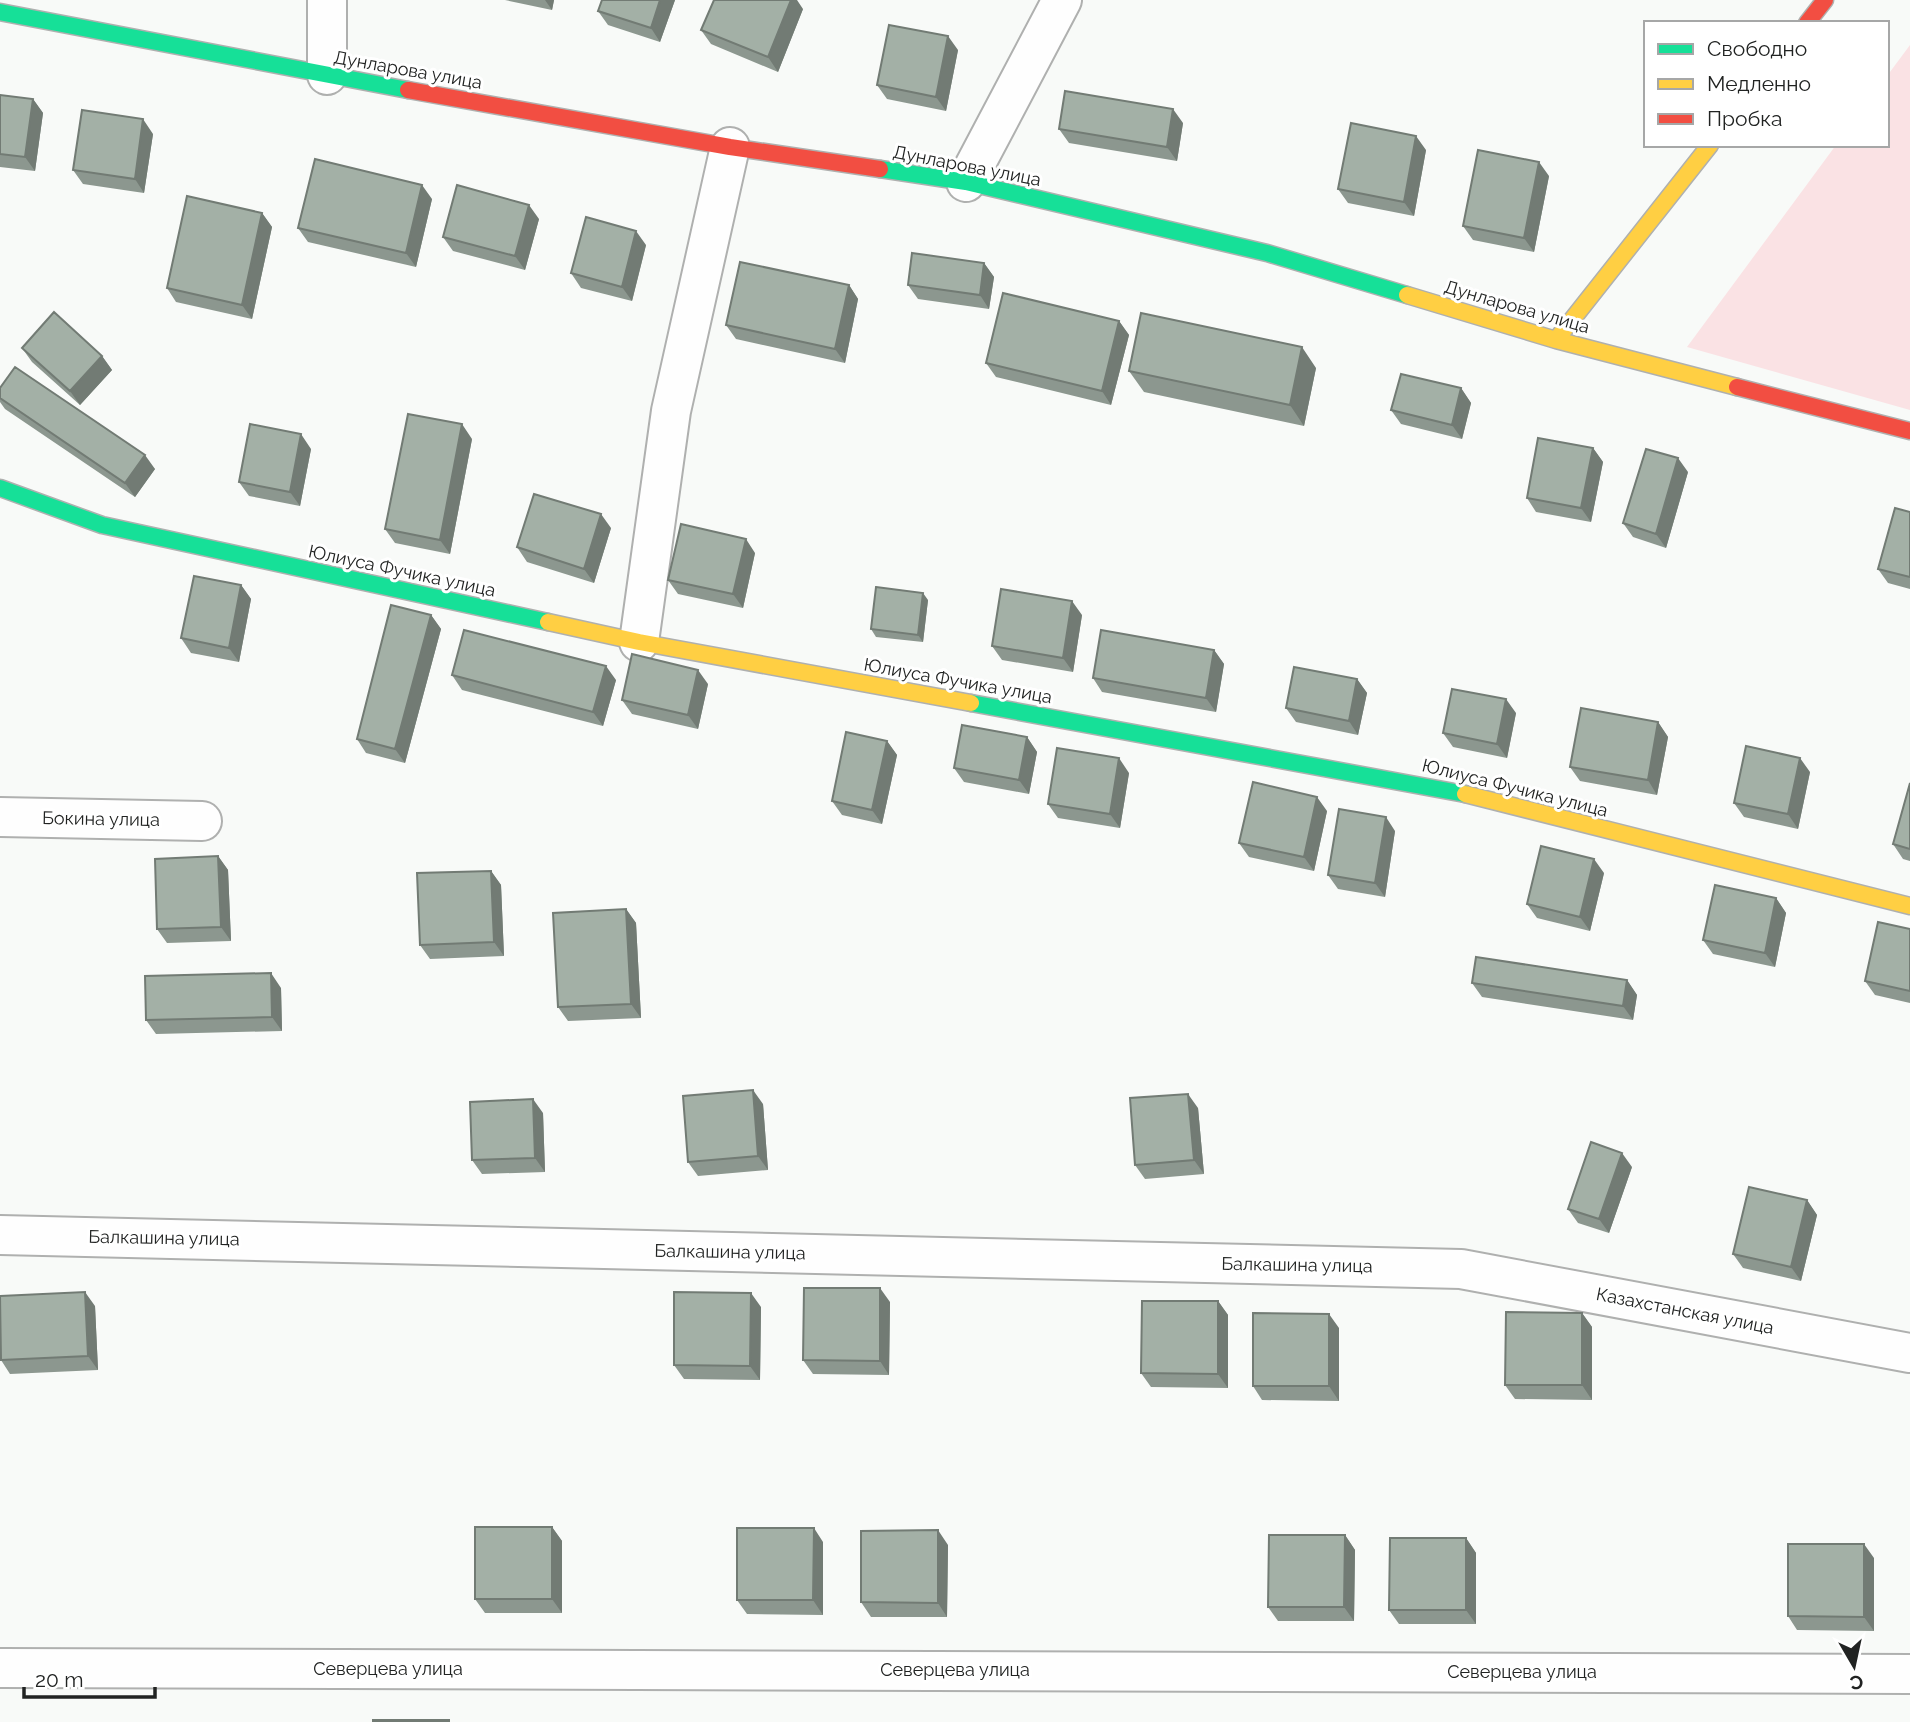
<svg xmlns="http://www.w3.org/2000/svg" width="1910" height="1722" font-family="Raleway,sans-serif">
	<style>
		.green { fill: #fae2e4 }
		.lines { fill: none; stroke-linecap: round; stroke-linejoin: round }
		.street-casing { stroke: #afb0af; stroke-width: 42 }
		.fast-casing { stroke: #afb0af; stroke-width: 19 }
		.slow-casing { stroke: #afb0af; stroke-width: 19 }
		.jam-casing { stroke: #afb0af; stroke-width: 19 }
		.street { stroke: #fefefe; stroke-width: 38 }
		.fast { stroke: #16e098; stroke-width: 16 }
		.slow { stroke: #ffcf43; stroke-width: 16 }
		.jam { stroke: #f24e42; stroke-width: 16 }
		.wall { fill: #8c978f }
		.shaded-wall { fill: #727b74 }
		.building { fill: #a3b0a6; stroke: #727b74; stroke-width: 2 }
		.labels { text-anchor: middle; stroke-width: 6; stroke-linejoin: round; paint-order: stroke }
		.street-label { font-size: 18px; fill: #212322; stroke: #fff }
	</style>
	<rect width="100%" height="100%" fill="#f8faf8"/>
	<path class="green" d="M1910 45V410L1687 347 1836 145H1887V76Z"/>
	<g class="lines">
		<defs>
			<path id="street" d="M327 0V75
				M966 182 1062 0
				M639 642 671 411 730 147
				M0 817 202 821
				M0 1235 1461 1269 1910 1353
				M0 1668 1910 1674"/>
			<path id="fast" d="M0 12 408 90
				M880 169 966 182 1267 253 1407 295
				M0 488 102 525 548 622
				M971 703 1465 794"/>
			<path id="slow" d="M1407 295 1556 340 1737 387
				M1556 340 1710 145
				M548 622 639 642 971 703
				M1465 794 1910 906"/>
			<path id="jam" d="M1807 23 1825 0
				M408 90 730 147 880 169
				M1737 387 1910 431"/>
		</defs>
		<use href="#street" class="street-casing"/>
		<use href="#fast" class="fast-casing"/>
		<use href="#slow" class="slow-casing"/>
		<use href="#jam" class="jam-casing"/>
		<use href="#street" class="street"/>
		<use href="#fast" class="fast"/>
		<use href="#slow" class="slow"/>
		<use href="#jam" class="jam"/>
	</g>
	<path class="wall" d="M505 0H554L552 10Z
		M602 0H675L660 42 608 25 598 11Z
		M803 9 778 72 711 44 701 30Z
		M958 50 946 111 887 99 877 85Z
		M0 95 33 99 43 113 35 171 0 167Z
		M1183 123 1177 161 1069 143 1059 129Z
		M153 134 144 193 83 184 73 170Z
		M1426 150 1414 216 1348 203 1338 189Z
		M1549 176 1534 252 1473 240 1463 226Z
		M432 199 416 267 308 242 298 228Z
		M262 213 272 227 252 319 176 302 167 288Z
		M539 219 525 270 453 251 443 237Z
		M646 245 632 301 581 288 571 273Z
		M984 263 994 277 989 309 918 299 908 285Z
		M849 285 858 299 845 363 736 339 726 325Z
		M1119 321 1129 335 1111 405 996 377 986 363Z
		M22 348 102 356 112 370 80 405 32 362Z
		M1316 368 1304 426 1144 392 1129 371Z
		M0 388 155 469 135 497 5 409 0 402Z
		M1461 388 1471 403 1462 439 1401 424 1391 410Z
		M472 439 450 554 395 543 385 529Z
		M1593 448 1603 462 1591 522 1536 512 1527 498Z
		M311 449 300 506 249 496 239 482Z
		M1688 472 1666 548 1633 537 1623 523Z
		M1910 512V589L1888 583 1878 569Z
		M611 528 594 583 527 562 517 547Z
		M755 553 743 608 678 594 668 580Z
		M241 585 251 599 239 662 191 653 181 638Z
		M928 600 923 642 876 637 871 629Z
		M431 615 441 629 405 763 366 753 357 739Z
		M1082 615 1073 672 1002 660 992 646Z
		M1214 650 1224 664 1216 712 1102 692 1093 678Z
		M452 675 616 680 603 726 462 690Z
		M1357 679 1367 693 1358 735 1296 722 1286 708Z
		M708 684 698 729 632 714 622 700Z
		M1516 713 1507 758 1453 747 1443 733Z
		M1658 722 1668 737 1657 795 1580 781 1570 767Z
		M1027 737 1037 752 1029 794 964 782 954 768Z
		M887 741 897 755 882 824 842 815 832 801Z
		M1810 772 1798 829 1744 817 1734 803Z
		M1129 773 1120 828 1058 818 1048 804Z
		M1910 783V861L1903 859 1893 844Z
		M1327 811 1314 871 1249 857 1239 843Z
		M1395 831 1385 897 1338 889 1328 875Z
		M218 856 228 870 231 941 167 943 157 929Z
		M491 871 501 885 504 956 430 959 420 945Z
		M1604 873 1590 931 1537 918 1527 904Z
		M1776 898 1786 913 1775 967 1713 954 1703 940Z
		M626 909 636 923 641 1018 568 1021 558 1007Z
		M1910 929V1003L1875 995 1865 981Z
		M1627 980 1637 995 1633 1020 1482 997 1472 983Z
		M281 988 282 1031 156 1034 146 1020Z
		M763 1104 768 1170 698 1176 688 1162Z
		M1198 1108 1204 1174 1145 1179 1135 1165Z
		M543 1113 545 1172 482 1174 472 1160Z
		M1632 1167 1609 1233 1578 1223 1568 1209Z
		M1807 1200 1817 1215 1801 1281 1743 1268 1733 1254Z
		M1218 1301 1228 1315V1388L1151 1387 1141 1373Z
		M890 1302 889 1375 813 1374 803 1360Z
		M95 1306 98 1370 10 1374 1 1360Z
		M761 1307 760 1380 684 1379 674 1365Z
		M1582 1313 1592 1327V1400L1515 1399 1505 1385Z
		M1339 1328V1401L1262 1400 1253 1386Z
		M552 1527 562 1541V1613H485L475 1599Z
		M1345 1535 1355 1550 1354 1621H1278L1268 1607Z
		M1466 1538 1476 1553V1624H1399L1389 1610Z
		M823 1542V1615L747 1614 737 1600Z
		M948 1545 947 1617H871L861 1602Z
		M1874 1558V1631L1797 1630 1788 1616Z"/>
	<path class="shaded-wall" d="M545 0H554L552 10Z
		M660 0H675L660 42 651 28Z
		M791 0H797L803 9 778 72 768 57Z
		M948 36 958 50 946 111 936 97Z
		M33 99 43 113 35 171 25 157Z
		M1173 109 1183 123 1177 161 1167 147Z
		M143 119 153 134 144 193 135 179Z
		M1416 136 1426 150 1414 216 1404 202Z
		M1539 162 1549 176 1534 252 1524 238Z
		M422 185 432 199 416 267 406 253Z
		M529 205 539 219 525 270 515 256Z
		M262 213 272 227 252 319 242 305Z
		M636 231 646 245 632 301 622 287Z
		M984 263 994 277 989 309 980 295Z
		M849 285 858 299 845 363 835 349Z
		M1119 321 1129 335 1111 405 1102 391Z
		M1302 347 1316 368 1304 426 1290 405Z
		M102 356 112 370 80 405 70 391Z
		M1461 388 1471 403 1462 439 1452 425Z
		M462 424 472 439 450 554 440 540Z
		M301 434 311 449 300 506 290 492Z
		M1593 448 1603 462 1591 522 1581 508Z
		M145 455 155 469 135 497 125 483Z
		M1678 458 1688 472 1666 548 1656 534Z
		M601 514 611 528 594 583 584 569Z
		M746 539 755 553 743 608 733 594Z
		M241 585 251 599 239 662 229 648Z
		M923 593 928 600 923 642 918 635Z
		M1072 601 1082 615 1073 672 1063 658Z
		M431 615 441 629 405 763 395 749Z
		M1214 650 1224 664 1216 712 1206 698Z
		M606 666 616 680 603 726 593 712Z
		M698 670 708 684 698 729 688 715Z
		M1357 679 1367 693 1358 735 1349 721Z
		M1506 699 1516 713 1507 758 1497 744Z
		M1658 722 1668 737 1657 795 1648 780Z
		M1027 737 1037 752 1029 794 1019 780Z
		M887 741 897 755 882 824 872 810Z
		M1119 758 1129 773 1120 828 1110 814Z
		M1800 758 1810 772 1798 829 1788 814Z
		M1317 797 1327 811 1314 871 1304 857Z
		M1386 817 1395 831 1385 897 1375 883Z
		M218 856 228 870 231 941 221 927Z
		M1594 859 1604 873 1590 931 1580 917Z
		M491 871 501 885 504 956 494 942Z
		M1776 898 1786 913 1775 967 1765 953Z
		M626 909 636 923 641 1018 631 1004Z
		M271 973 281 988 282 1031 272 1017Z
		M1627 980 1637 995 1633 1020 1623 1006Z
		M753 1090 763 1104 768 1170 758 1156Z
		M1188 1094 1198 1108 1204 1174 1194 1160Z
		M533 1099 543 1113 545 1172 535 1158Z
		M1622 1153 1632 1167 1609 1233 1599 1219Z
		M1807 1200 1817 1215 1801 1281 1791 1267Z
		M880 1288 890 1302 889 1375 880 1361Z
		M85 1292 95 1306 98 1370 88 1356Z
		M751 1293 761 1307 760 1380 750 1366Z
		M1218 1301 1228 1315V1388L1218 1374Z
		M1582 1313 1592 1327V1400L1582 1385Z
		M1329 1314 1339 1328V1401L1329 1386Z
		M552 1527 562 1541V1613L552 1599Z
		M814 1528 823 1542V1615L813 1600Z
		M938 1530 948 1545 947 1617 938 1603Z
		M1345 1535 1355 1550 1354 1621 1344 1607Z
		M1466 1538 1476 1553V1624L1466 1610Z
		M1864 1544 1874 1558V1631L1864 1617Z"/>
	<path class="building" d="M602 0H660L651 28 598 11Z
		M714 0H791L768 57 701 30Z
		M889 25 948 36 936 97 877 85Z
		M1065 91 1173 109 1167 147 1059 129Z
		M0 95 33 99 25 157 0 154Z
		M82 110 143 119 135 179 73 170Z
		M1351 123 1416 136 1404 202 1338 189Z
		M1478 150 1539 162 1524 238 1463 226Z
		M315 159 422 185 406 253 298 228Z
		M457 185 529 205 515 256 443 237Z
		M187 196 262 213 242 305 167 288Z
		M586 217 636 231 622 287 571 273Z
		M912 253 984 263 980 295 908 285Z
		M740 262 849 285 835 349 726 325Z
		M1003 293 1119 321 1102 391 986 363Z
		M54 312 102 356 70 391 22 348Z
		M1141 313 1302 347 1290 405 1129 371Z
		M15 367 145 455 125 483 0 398V388Z
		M1401 374 1461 388 1452 425 1391 410Z
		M408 414 462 424 440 540 385 529Z
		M250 424 301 434 290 492 239 482Z
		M1538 438 1593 448 1581 508 1527 498Z
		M1646 449 1678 458 1656 534 1623 523Z
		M534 494 601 514 584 569 517 547Z
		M1895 508 1910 512V577L1878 569Z
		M681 524 746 539 733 594 668 580Z
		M194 576 241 585 229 648 181 638Z
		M876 587 923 593 918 635 871 629Z
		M1001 589 1072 601 1063 658 992 646Z
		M391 605 431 615 395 749 357 739Z
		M464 630 606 666 593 712 452 675Z
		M1101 630 1214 650 1206 698 1093 678Z
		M632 654 698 670 688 715 622 700Z
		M1294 667 1357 679 1349 721 1286 708Z
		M1452 689 1506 699 1497 744 1443 733Z
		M1581 708 1658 722 1648 780 1570 767Z
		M962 725 1027 737 1019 780 954 768Z
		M846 732 887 741 872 810 832 801Z
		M1746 746 1800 758 1788 814 1734 803Z
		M1057 748 1119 758 1110 814 1048 804Z
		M1253 782 1317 797 1304 857 1239 843Z
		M1910 783V849L1893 844Z
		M1339 809 1386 817 1375 883 1328 875Z
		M1541 846 1594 859 1580 917 1527 904Z
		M218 856 221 927 157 929 155 859Z
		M491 871 494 942 420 945 417 873Z
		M1715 885 1776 898 1765 953 1703 940Z
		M626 909 631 1004 558 1007 553 913Z
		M1878 922 1910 929V991L1865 981Z
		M1476 957 1627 980 1623 1006 1472 983Z
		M271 973 272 1017 146 1020 145 976Z
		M753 1090 758 1156 688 1162 683 1096Z
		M1188 1094 1194 1160 1135 1165 1130 1098Z
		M533 1099 535 1158 472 1160 470 1102Z
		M1591 1142 1622 1153 1599 1219 1568 1209Z
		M1749 1187 1807 1200 1791 1267 1733 1254Z
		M804 1288H880V1361L803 1360Z
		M85 1292 88 1356 1 1360 0 1296Z
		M674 1292 751 1293 750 1366 674 1365Z
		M1142 1301H1218V1374L1141 1373Z
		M1506 1312 1582 1313V1385H1505Z
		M1253 1313 1329 1314V1386H1253Z
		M475 1527H552V1599H475Z
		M737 1528H814L813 1600H737Z
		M938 1530V1603L861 1602V1531Z
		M1269 1535H1345L1344 1607H1268Z
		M1390 1538H1466V1610H1389Z
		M1788 1544H1864V1617L1788 1616Z
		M373 1720H449V1722H373Z"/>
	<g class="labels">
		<g class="street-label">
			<text transform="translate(408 70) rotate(10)" y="6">Дунларова улица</text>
			<text transform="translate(967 166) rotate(11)" y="6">Дунларова улица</text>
			<text transform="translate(1517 307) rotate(16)" y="6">Дунларова улица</text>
			<text transform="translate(402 571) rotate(12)" y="6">Юлиуса Фучика улица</text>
			<text transform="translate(958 681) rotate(10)" y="6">Юлиуса Фучика улица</text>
			<text transform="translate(1515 788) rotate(14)" y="6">Юлиуса Фучика улица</text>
			<text transform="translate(101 819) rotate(1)" y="6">Бокина улица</text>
			<text transform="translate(164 1238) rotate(1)" y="6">Балкашина улица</text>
			<text transform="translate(730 1252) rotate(1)" y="6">Балкашина улица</text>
			<text transform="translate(1297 1265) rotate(1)" y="6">Балкашина улица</text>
			<text transform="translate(1685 1311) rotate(11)" y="6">Казахстанская улица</text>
			<text x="388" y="1675">Северцева улица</text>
			<text x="955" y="1676">Северцева улица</text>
			<text x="1522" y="1678">Северцева улица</text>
		</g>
	</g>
	<rect x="1644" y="21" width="245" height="126" fill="#ffffff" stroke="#a6a7a7" stroke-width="2"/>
	<rect x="1658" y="44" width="35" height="10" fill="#16e098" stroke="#a6a7a7" stroke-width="2"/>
	<text x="1707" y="56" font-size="21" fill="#212322">Свободно</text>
	<rect x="1658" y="79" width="35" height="10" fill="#ffcf43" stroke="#a6a7a7" stroke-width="2"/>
	<text x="1707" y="91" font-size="21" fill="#212322">Медленно</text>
	<rect x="1658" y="114" width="35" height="10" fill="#f24e42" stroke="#a6a7a7" stroke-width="2"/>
	<text x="1707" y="126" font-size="21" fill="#212322">Пробка</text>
	<g transform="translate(1854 1666) rotate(171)" stroke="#ffffff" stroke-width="5" paint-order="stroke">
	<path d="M0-5L12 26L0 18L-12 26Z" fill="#212322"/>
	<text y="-10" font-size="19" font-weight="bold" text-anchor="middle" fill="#212322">С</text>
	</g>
	<path d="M24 1687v10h131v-10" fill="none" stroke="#212322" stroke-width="3.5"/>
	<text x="35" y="1687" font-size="21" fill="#212322" stroke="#ffffff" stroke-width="5" paint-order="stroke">20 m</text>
</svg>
